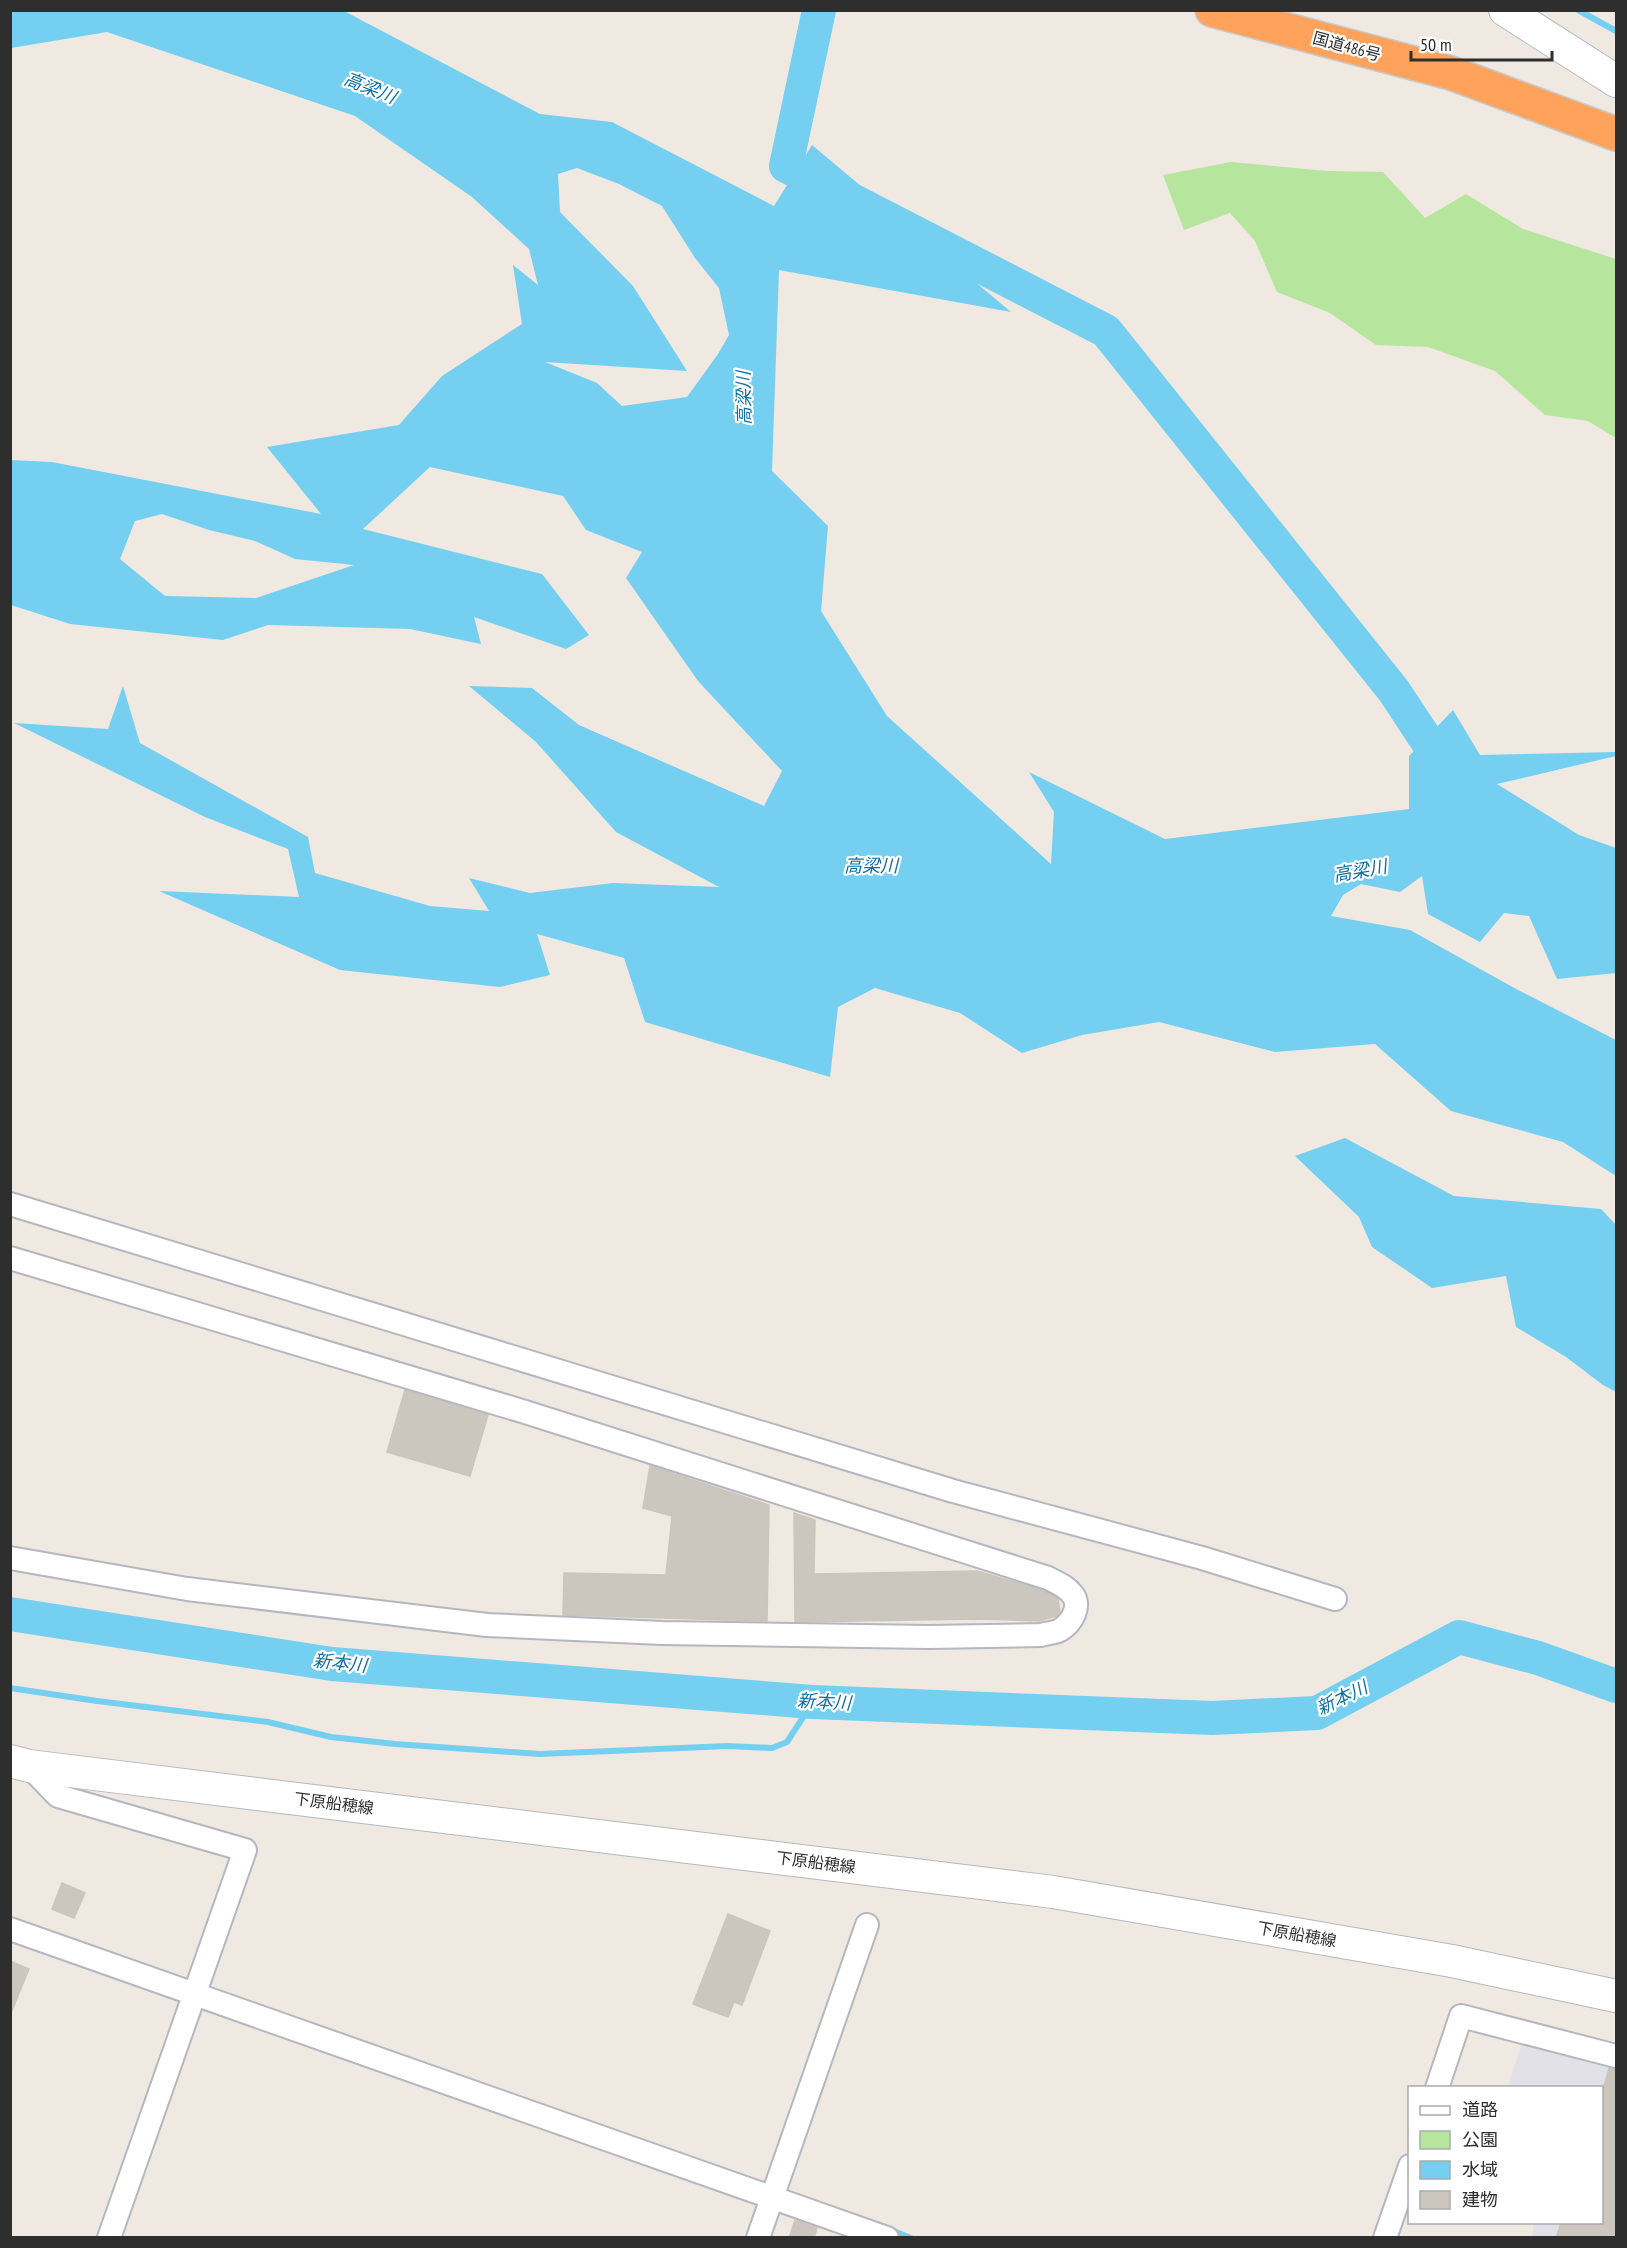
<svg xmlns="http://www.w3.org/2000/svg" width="1627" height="2248" font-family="'PT Sans Narrow','Noto Sans JP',sans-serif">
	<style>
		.industrial { fill: #e3e1e8 }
		.green { fill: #b6e59e }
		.water { fill: #75cff0; fill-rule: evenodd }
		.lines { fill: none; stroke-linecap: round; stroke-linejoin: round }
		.stream { stroke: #75cff0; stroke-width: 6 }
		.river { stroke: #75cff0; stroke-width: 34 }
		.building { fill: #cbc7bf; stroke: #cbc5ba; stroke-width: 1.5 }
		.street-casing { stroke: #b4b7c1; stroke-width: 26 }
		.secondary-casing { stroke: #b4b7c1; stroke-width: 34 }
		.highway-casing { stroke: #c9c9c9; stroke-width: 36 }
		.street { stroke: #fff; stroke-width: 22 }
		.secondary { stroke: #fff; stroke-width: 32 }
		.highway { stroke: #ffa35c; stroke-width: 33 }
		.labels { text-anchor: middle; stroke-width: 4.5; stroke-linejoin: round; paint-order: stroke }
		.street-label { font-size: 16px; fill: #2e2e2e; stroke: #fff }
		.water-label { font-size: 18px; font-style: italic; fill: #0d6fa3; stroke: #fff }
	</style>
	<rect width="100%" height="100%" fill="#efe9e1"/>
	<path class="industrial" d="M1524 2038 1616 2061V2237H1532L1534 2223 1602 2222V2088H1507Z"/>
	<path class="green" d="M1231 162 1327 171 1383 172 1425 218 1466 194 1523 229 1616 259V438L1588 421 1545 415 1495 371 1428 347 1376 345 1330 313 1277 292 1255 241 1230 213 1184 230 1163 175Z"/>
	<path class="water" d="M11 10 344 11 540 114 612 122 774 206 812 145 1011 312 779 270 772 471 828 526 821 611 887 716 1051 864 1054 812 1029 772 1165 839 1409 809V756L1453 710 1480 755 1616 752V756L1497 784 1579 835 1616 848V973L1557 979 1529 916 1504 913 1480 942 1428 914 1422 876 1400 892 1361 884 1343 895 1331 916 1410 930 1518 990 1616 1040V1176L1563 1142 1451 1111 1375 1044 1275 1052 1159 1022 1082 1035 1022 1053 960 1013 875 988 838 1007 830 1077 645 1022 624 958 537 934 550 975 500 987 340 970 159 891 299 897 288 849 205 817 14 723 108 729 123 686 140 743 308 837 315 873 430 906 489 911 469 878 530 893 613 883 719 887 616 832 536 742 469 686 532 688 579 725 764 806 782 771 698 681 626 578 642 552 586 530 563 496 430 467 363 529 542 574 589 635 566 649 474 617 481 644 410 629 268 625 223 640 70 624 11 605V460L52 462 321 514 267 447 399 425 442 376 522 324 513 265 538 285 529 249 472 197 355 116 107 32 11 48ZM577 168 619 184 662 206 695 258 719 288 729 335 718 354 687 397 622 406 597 383 545 362 687 371 633 286 560 212 558 174ZM162 514 209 530 255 541 295 559 354 565 256 598 165 596 120 559 135 521Z
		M1345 1138 1454 1196 1601 1209 1616 1225V1392L1603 1385 1566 1357 1516 1327 1506 1276 1432 1288 1372 1247 1359 1217 1295 1156Z"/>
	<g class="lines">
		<path class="stream" d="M1578 10 1616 31
			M10 1688 97 1701 268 1722 331 1737 395 1744 540 1754 728 1746 772 1748 787 1742 813 1702
			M891 2230 911 2238"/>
		<path class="river" d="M819 10 786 166 1106 331 1394 691 1452 779
			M10 1614 332 1664 813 1702 1212 1718 1317 1713 1459 1637 1538 1658 1616 1686"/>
	</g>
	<path class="building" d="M405 1390 488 1415 470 1476 387 1452Z
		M650 1466 769 1505 767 1621 563 1615 564 1573 666 1575 672 1516 643 1508Z
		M794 1513 815 1520 814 1574 977 1571 1043 1590 1058 1599 1060 1611 1056 1616 1039 1621 978 1619 795 1622Z
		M62 1883 85 1893 74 1918 52 1909Z
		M728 1914 770 1931 742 2005 734 2002 728 2017 693 2004Z
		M10 1961 29 1969 11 2013H10Z
		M1609 2068 1617 2069V2238H1556L1561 2223H1602V2093Z
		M795 2220 817 2228 814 2238H789Z"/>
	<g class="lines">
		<defs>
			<path id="street" d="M10 1204 953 1491 1202 1558 1335 1599
				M10 1258 522 1411 1048 1578C1057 1583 1066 1586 1072 1594 1082 1605 1072 1623 1060 1630 1055 1633 1047 1633 1041 1635L929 1637 662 1633 487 1625 187 1589 10 1558
				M29 1766 58 1796 245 1850 109 2238
				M10 1929 887 2238
				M1437 2088 1461 2016 1616 2056
				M758 2238 867 1925
				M1385 2238 1410 2166"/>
			<path id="secondary" d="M1505 10 1616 81
				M10 1761 29 1766 1053 1892 1452 1961 1616 1996"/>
			<path id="highway" d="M1212 10 1451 73 1616 134"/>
		</defs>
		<use href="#street" class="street-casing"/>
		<use href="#secondary" class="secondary-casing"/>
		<use href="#highway" class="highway-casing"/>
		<use href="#street" class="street"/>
		<use href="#secondary" class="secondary"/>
		<use href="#highway" class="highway"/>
	</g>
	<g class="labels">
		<g class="street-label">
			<text transform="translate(1347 46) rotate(15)" y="6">国道486号</text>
			<text transform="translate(334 1803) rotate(7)" y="6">下原船穂線</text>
			<text transform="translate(816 1862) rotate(7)" y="6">下原船穂線</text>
			<text transform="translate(1297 1934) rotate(10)" y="6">下原船穂線</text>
		</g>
		<g class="water-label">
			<text transform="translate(370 88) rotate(22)" y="6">高梁川</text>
			<text transform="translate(744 398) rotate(-91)" y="6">高梁川</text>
			<text x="871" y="872">高梁川</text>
			<text transform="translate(1360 871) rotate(-10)" y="6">高梁川</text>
			<text transform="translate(340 1663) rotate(6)" y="6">新本川</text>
			<text transform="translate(1342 1698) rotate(-26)" y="6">新本川</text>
			<text transform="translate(824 1702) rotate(3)" y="6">新本川</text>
		</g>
	</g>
	<rect width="1627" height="2248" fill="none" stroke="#2e2e2e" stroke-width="24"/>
	<rect x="1408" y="2086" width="195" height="138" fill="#ffffff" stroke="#ababab" stroke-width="1.5"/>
	<rect x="1420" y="2106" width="30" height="9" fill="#ffffff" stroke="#ababab" stroke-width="1.5"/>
	<text x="1462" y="2116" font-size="18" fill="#2e2e2e">道路</text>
	<rect x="1420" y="2131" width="30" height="18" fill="#b6e59e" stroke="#ababab" stroke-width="1.5"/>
	<text x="1462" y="2146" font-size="18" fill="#2e2e2e">公園</text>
	<rect x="1420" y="2161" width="30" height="18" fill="#75cff0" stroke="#ababab" stroke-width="1.5"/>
	<text x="1462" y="2176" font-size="18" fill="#2e2e2e">水域</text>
	<rect x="1420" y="2191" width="30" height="18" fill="#cbc7bf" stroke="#ababab" stroke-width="1.5"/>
	<text x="1462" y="2206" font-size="18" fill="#2e2e2e">建物</text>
	<path d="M1411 51v9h141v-9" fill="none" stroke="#2e2e2e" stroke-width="3"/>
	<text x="1420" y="51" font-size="18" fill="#2e2e2e" stroke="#ffffff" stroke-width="4.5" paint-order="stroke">50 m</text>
</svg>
